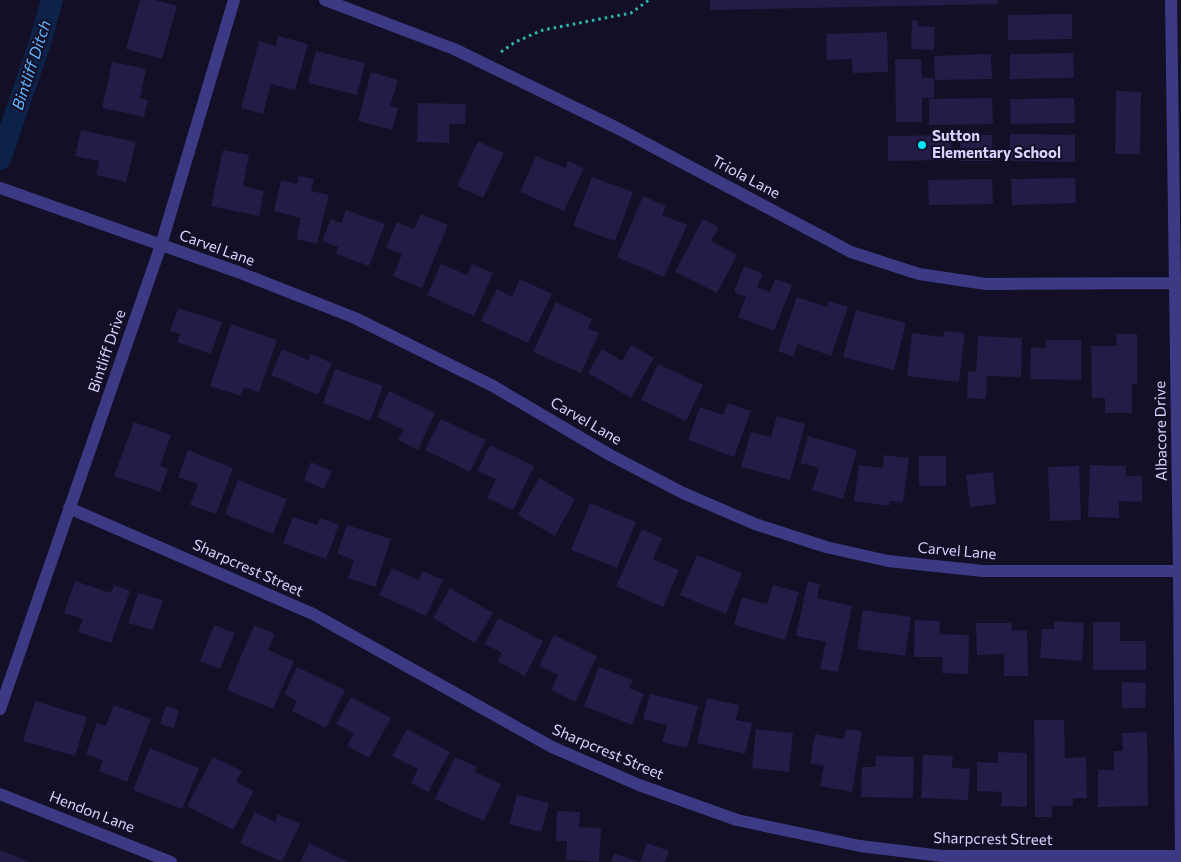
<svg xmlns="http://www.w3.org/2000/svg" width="1181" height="862" font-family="Commissioner,sans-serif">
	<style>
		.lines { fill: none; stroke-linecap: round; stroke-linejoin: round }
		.canal { stroke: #0c2248; stroke-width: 22 }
		.building { fill: #241b47 }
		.path { stroke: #2fb8b0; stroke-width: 3; stroke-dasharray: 2.5 4; stroke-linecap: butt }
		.minor { stroke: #3d3a85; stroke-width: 12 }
		.tertiary { stroke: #3d3a85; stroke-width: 12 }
		.poi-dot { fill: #00e5ff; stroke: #130f26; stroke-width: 2 }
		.labels { text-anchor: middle; stroke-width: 4; stroke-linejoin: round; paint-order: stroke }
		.poi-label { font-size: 15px; font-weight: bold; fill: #d9d4ff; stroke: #130f26; text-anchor: start }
		.street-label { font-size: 15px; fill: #d9d4ff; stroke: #130f26 }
		.water-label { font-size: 16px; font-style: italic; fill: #62b6ff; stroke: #130f26 }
	</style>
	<rect width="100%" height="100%" fill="#130f26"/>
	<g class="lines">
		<path class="canal" d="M0 159 40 43 52 0"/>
	</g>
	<path class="building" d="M140 0H155L177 6 162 59 126 49Z
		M710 0H998V4L710 10Z
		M1072 14V39L1008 40V15Z
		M912 20 918 21V26L935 27 934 50 911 49Z
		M887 32 888 72 853 73 852 59 827 60 826 34Z
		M278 36 308 44 295 90 271 84 263 114 241 108 259 41 276 46Z
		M316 51 365 63 357 95 308 83Z
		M1073 53 1074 78 1010 79V54Z
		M991 54 992 79 935 80 934 56Z
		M895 59H921L922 78H934V98H922V122H896Z
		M112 62 146 69 140 98 148 100 144 117 102 108Z
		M371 72 398 80 390 106 398 108 392 130 358 121Z
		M1116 91 1141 92 1140 154H1115Z
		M992 98 993 124 929 125V99Z
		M1074 98 1075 123 1011 124 1010 99Z
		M418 103 466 104 465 124H449V143L417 142Z
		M81 130 136 142 126 182 96 175 99 161 75 156Z
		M1010 134 1075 135V162L1010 161Z
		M951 135 952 160 888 161V136Z
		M960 135H992V161H960Z
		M478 141 504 153 483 198 457 186Z
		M223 150 249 155 243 186 264 191 259 216 211 206Z
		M536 156 565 168 568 161 584 168 564 211 520 192Z
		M299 176 314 179 311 191 329 195 317 244 296 239 301 218 274 211 281 180 297 184Z
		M592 177 633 192 615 241 573 226Z
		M1075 178 1076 203 1012 205 1011 179Z
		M992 179 993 204 929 205 928 180Z
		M643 196 666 206 662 215 687 225 664 277 617 257Z
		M346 210 385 224 369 266 336 254 338 247 322 241 331 219 341 223Z
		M421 214 448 225 422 288 393 276 402 254 386 248 397 222 414 229Z
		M703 219 719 227 711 241 737 255 717 293 675 272Z
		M441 264 467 275 472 264 493 273 474 316 427 295Z
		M744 266 763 274 757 287 770 292 775 279 792 285 774 331 738 317 746 297 734 292Z
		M520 279 552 294 528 343 481 321 497 289 512 297Z
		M797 297 827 307 829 301 848 307 831 356 798 344 793 357 778 351Z
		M556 302 592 319 588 328 599 333 581 373 533 352Z
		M178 308 222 322 211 354 177 342 180 334 170 331Z
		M856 310 906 323 894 370 843 357Z
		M231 324 277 340 259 392 244 387 241 396 210 386Z
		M944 331 965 333 959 382 907 376 912 333 943 337Z
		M1116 334H1137V384H1132V413H1105V398H1092L1091 346H1117Z
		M978 336 1022 338 1021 377 987 376 986 399 967 398 968 371 976 372Z
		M1046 340H1081V380L1030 379 1031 347 1046 348Z
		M631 345 654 358 631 398 588 373 602 349 622 361Z
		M282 349 308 360 311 354 332 363 318 395 271 375Z
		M658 364 703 385 686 421 641 400Z
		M335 369 383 386 370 421 323 403Z
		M389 391 435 413 418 450 398 440 404 430 377 417Z
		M728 403 751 411 734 457 688 440 700 407 723 415Z
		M777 416 805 424 790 480 741 467 751 432 771 437Z
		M441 419 486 440 470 472 425 450Z
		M134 422 171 435 160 466 168 469 160 492 114 476Z
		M808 436 857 450 843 499 812 490 819 468 800 463Z
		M490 445 534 466 513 510 487 498 496 479 477 471Z
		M188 450 233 468 216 514 190 505 198 484 178 477Z
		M884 455 909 458 903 502 889 501V506L854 501 859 465 883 468Z
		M919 456H946V486H919Z
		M311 462 332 471 324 489 304 480Z
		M1090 465 1126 466V476H1142V502L1119 501V518L1088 517Z
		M1079 466 1081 520 1050 521 1048 467Z
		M993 472 996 504 970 507 966 475Z
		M539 478 575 499 555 536 518 515Z
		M238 480 287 499 273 534 225 514Z
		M590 503 636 522 617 568 571 550Z
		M293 517 317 525 320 518 339 525 326 559 283 543Z
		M347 525 391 539 375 587 348 578 354 560 337 554Z
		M642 529 662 538 653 559 679 570 663 607 616 586Z
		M697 555 742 573 726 614 680 595Z
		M392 568 418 580 423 571 443 580 426 616 379 595Z
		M75 581 111 593 114 585 130 591 111 643 78 632 83 619 64 613Z
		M808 581 820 584 817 598 852 606 838 672 820 669 826 642 796 636Z
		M773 585 799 592 785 640 734 625 742 597 767 604Z
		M450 588 493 613 475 643 433 618Z
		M138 593 163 600 153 630 128 623Z
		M863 610 911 617 905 656 857 649Z
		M498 618 543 641 525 676 497 661 502 653 485 644Z
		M915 620 940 621 939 634 969 635 968 674 942 673 943 657H914Z
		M1054 621 1084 623 1082 661 1040 658 1042 629H1054Z
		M1093 622H1120V641H1146V670H1093Z
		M976 623H1011L1012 631 1027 630 1028 676H1004V654L977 655Z
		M214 625 235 633 220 669 200 661Z
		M254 625 275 634 268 650 294 661 273 709 227 690Z
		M554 635 597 656 575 702 551 690 558 675 539 666Z
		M297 667 345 690 326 728 292 711 297 701 284 694Z
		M599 667 633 680 629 688 644 694 632 725 584 706Z
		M1122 682 1146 683 1145 708H1122Z
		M650 694 698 706 687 748 662 742 667 725 643 719Z
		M351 697 391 718 369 758 347 746 354 733 336 724Z
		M707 698 739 705 736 720 752 723 745 754 697 743Z
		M35 701 87 717 75 756 23 741Z
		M114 705 151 719 127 782 99 771 103 761 86 754 97 723 106 726Z
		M166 706 179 710 174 728 160 724Z
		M1034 720H1064L1065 758 1086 757 1087 798H1073V806H1052V817H1035Z
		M407 729 450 752 428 792 411 783 418 769 392 756Z
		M756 729 793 733 789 772 752 768Z
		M846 729 862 731 852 792 820 786 824 766 810 763 815 734 844 739Z
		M1147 732 1148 806 1098 807V770H1114V751H1123L1122 733Z
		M150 748 199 768 182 809 133 790Z
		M998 752 1027 753V807L1001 806 1002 792 977 791V762L998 763Z
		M923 755 953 756 952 768 970 769 968 800 921 798Z
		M876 756 914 757 913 798 861 797 862 767H875Z
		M213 757 242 771 236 782 254 791 233 830 187 806Z
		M455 757 477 767 475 772 501 784 484 821 435 799Z
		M517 795 549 803 541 832 509 824Z
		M557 811 580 812 579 827 601 828 599 862 566 860 567 841H556Z
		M255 812 275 822 278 814 300 824 282 862 240 843Z
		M309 843 348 862H300Z
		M647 843 669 851 665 862H640Z
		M0 850 29 862H0Z
		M614 853 639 862H611Z"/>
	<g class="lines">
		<path class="path" d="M501 52 515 42 543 30 631 13 649 0"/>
		<path class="minor" d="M325 0 454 49 619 129 851 252 919 274 986 284 1175 283
			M1171 0 1179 571 1181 862
			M0 188 238 272 355 318 493 386 610 455 683 493 755 524 826 547 888 561 983 571H1181
			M69 508 313 614 552 747 639 785 737 820 860 846 942 856H1181
			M0 794 171 862"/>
		<path class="tertiary" d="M0 709 161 245 234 0"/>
	</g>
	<circle class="poi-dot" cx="922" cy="145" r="5"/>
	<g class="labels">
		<g class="poi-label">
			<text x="932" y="141">Sutton<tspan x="932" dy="17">Elementary School</tspan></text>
		</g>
		<g class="street-label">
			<text transform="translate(746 177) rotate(28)" y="5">Triola Lane</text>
			<text transform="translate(217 248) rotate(20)" y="5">Carvel Lane</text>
			<text transform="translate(107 351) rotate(-71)" y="5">Bintliff Drive</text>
			<text transform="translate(586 421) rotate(30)" y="5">Carvel Lane</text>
			<text transform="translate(1161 431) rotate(-91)" y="5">Albacore Drive</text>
			<text transform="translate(957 551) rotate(5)" y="5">Carvel Lane</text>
			<text transform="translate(248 568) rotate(24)" y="5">Sharpcrest Street</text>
			<text transform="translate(608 752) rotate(23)" y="5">Sharpcrest Street</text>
			<text transform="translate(92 812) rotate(21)" y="5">Hendon Lane</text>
			<text transform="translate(993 839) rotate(1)" y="5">Sharpcrest Street</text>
		</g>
		<g class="water-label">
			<text transform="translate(31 65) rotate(-72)" y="6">Bintliff Ditch</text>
		</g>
	</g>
</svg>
